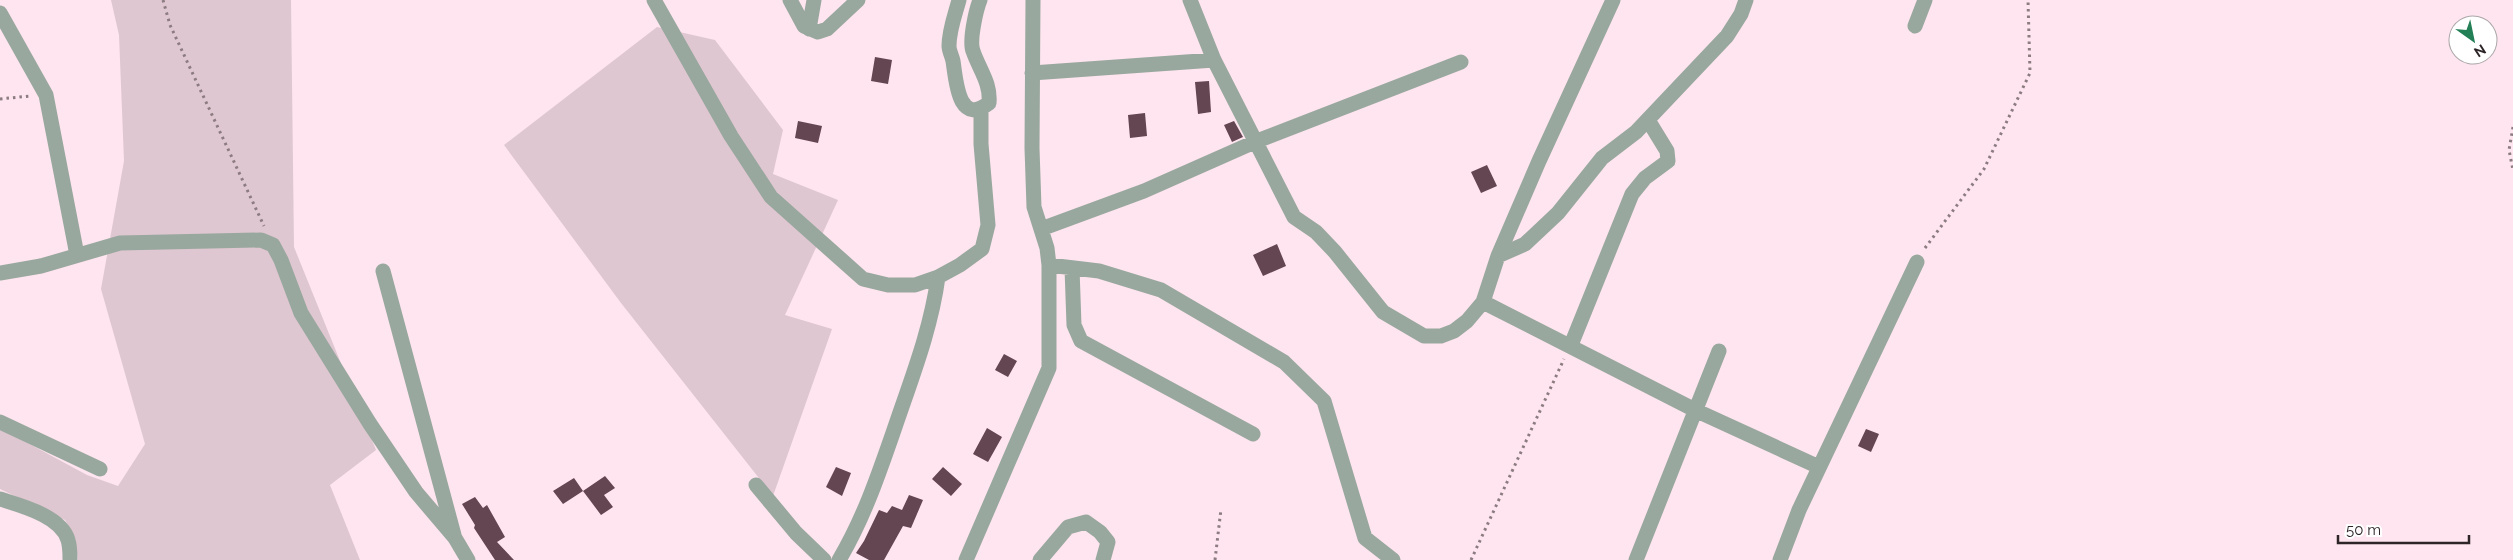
<svg xmlns="http://www.w3.org/2000/svg" width="2513" height="560" font-family="Raleway,sans-serif">
	<style>
		.green { fill: #dfc7d1 }
		.building { fill: #644552 }
		.lines { fill: none; stroke-linecap: round; stroke-linejoin: round }
		.path { stroke: #8c7c82; stroke-width: 3; stroke-dasharray: 2.5 4; stroke-linecap: butt }
		.minor { stroke: #99a89f; stroke-width: 15 }
	</style>
	<rect width="100%" height="100%" fill="#fee5ef"/>
	<path class="green" d="M111 0H291L294 247 376 450 330 485 360 560H78L75 538 65 520 0 489V428L87 475 118 486 145 444 101 289 124 161 119 35Z
		M657 27 715 40 783 130 773 174 838 200 785 315 832 329 773 496 621 303 504 145Z"/>
	<path class="building" d="M875 57 892 60 888 84 871 81Z
		M1209 81 1211 112 1198 114 1195 82Z
		M1145 113 1147 136 1130 138 1128 115Z
		M798 121 822 126 818 143 795 138Z
		M1234 121 1243 137 1232 142 1224 125Z
		M1487 165 1497 186 1481 193 1471 172Z
		M1277 244 1286 266 1263 276 1253 255Z
		M1004 354 1017 361 1008 377 995 370Z
		M987 428 1002 437 988 462 973 454Z
		M1866 429 1879 434 1871 452 1858 446Z
		M836 467 851 473 842 496 826 487Z
		M943 467 962 484 951 496 932 479Z
		M605 476 615 488 604 495 613 507 601 515 583 491Z
		M574 478 583 491 563 504 553 491Z
		M909 495 923 500 911 528 903 526 884 560H869L856 553 864 541 879 510 887 513 892 506 902 510Z
		M475 497 483 508 487 505 505 537 497 542 514 560H495L474 528 475 525 462 504Z"/>
	<g class="lines">
		<path class="path" d="M163 0 170 25 264 226
			M0 99 30 96
			M2513 127 2509 150 2513 170
			M1925 248 1984 169 2030 73 2028 0
			M1215 560 1221 509
			M1471 560 1564 359"/>
		<path class="minor" d="M654 0 731 136 771 197 863 279 888 285H915L938 277 960 265 982 249 988 225 981 144V110
			M790 0 804 26 818 32 827 29 858 0
			M959 0C955 15 949 30 949 46 949 51 952 56 953 61 956 80 958 127 989 103 991 83 979 69 973 51 969 41 976 10 980 0
			M1033 0 1032 148 1034 207 1047 248 1049 265
			M1190 0 1214 60 1294 217 1316 232 1335 252 1383 312 1424 336H1441L1454 331 1467 321 1483 302 1498 256 1539 161 1613 0
			M0 13 46 95 77 255
			M1915 26 1925 0
			M809 29 814 0
			M1032 73 1214 60
			M1041 229 1144 191 1257 141 1461 62
			M1498 256 1525 244 1558 213 1602 158 1636 132 1727 36 1741 14 1746 0
			M1072 268 1074 325 1081 341 1253 434
			M383 271 454 535
			M0 273 41 266 120 243 261 240 273 245 281 260 301 313 370 424 416 492 455 538 468 560
			M1483 302 1697 411 1819 467
			M1571 345 1632 194 1645 178 1668 161 1667 151 1648 120
			M0 422 100 469
			M756 485 796 533 824 560
			M0 499C22 506 61 516 68 540 70 546 70 554 70 560
			M839 560C864 518 879 473 895 427 912 377 931 329 938 277
			M966 560 1049 368V265L1099 271 1161 290 1284 362 1324 401 1365 538 1393 560
			M1040 560 1068 527 1086 522 1100 532 1108 542 1103 560
			M1636 560 1719 351
			M1780 560 1799 510 1917 262"/>
	</g>
	<g transform="translate(2473 40) rotate(147)"><circle r="24" fill="#ffffff" stroke="#aba7a9"/>
	<path d="M0-4L9 19L0 12L-9 19Z" fill="#237f56"/>
	<text y="-8" font-size="14" font-weight="bold" text-anchor="middle" fill="#2d2427">N</text>
	</g>
	<path d="M2338 535v8h131v-8" fill="none" stroke="#2d2427" stroke-width="2.5"/>
	<text x="2346" y="535" font-size="15" fill="#2d2427" stroke="#ffffff" stroke-width="4" paint-order="stroke">50 m</text>
</svg>
